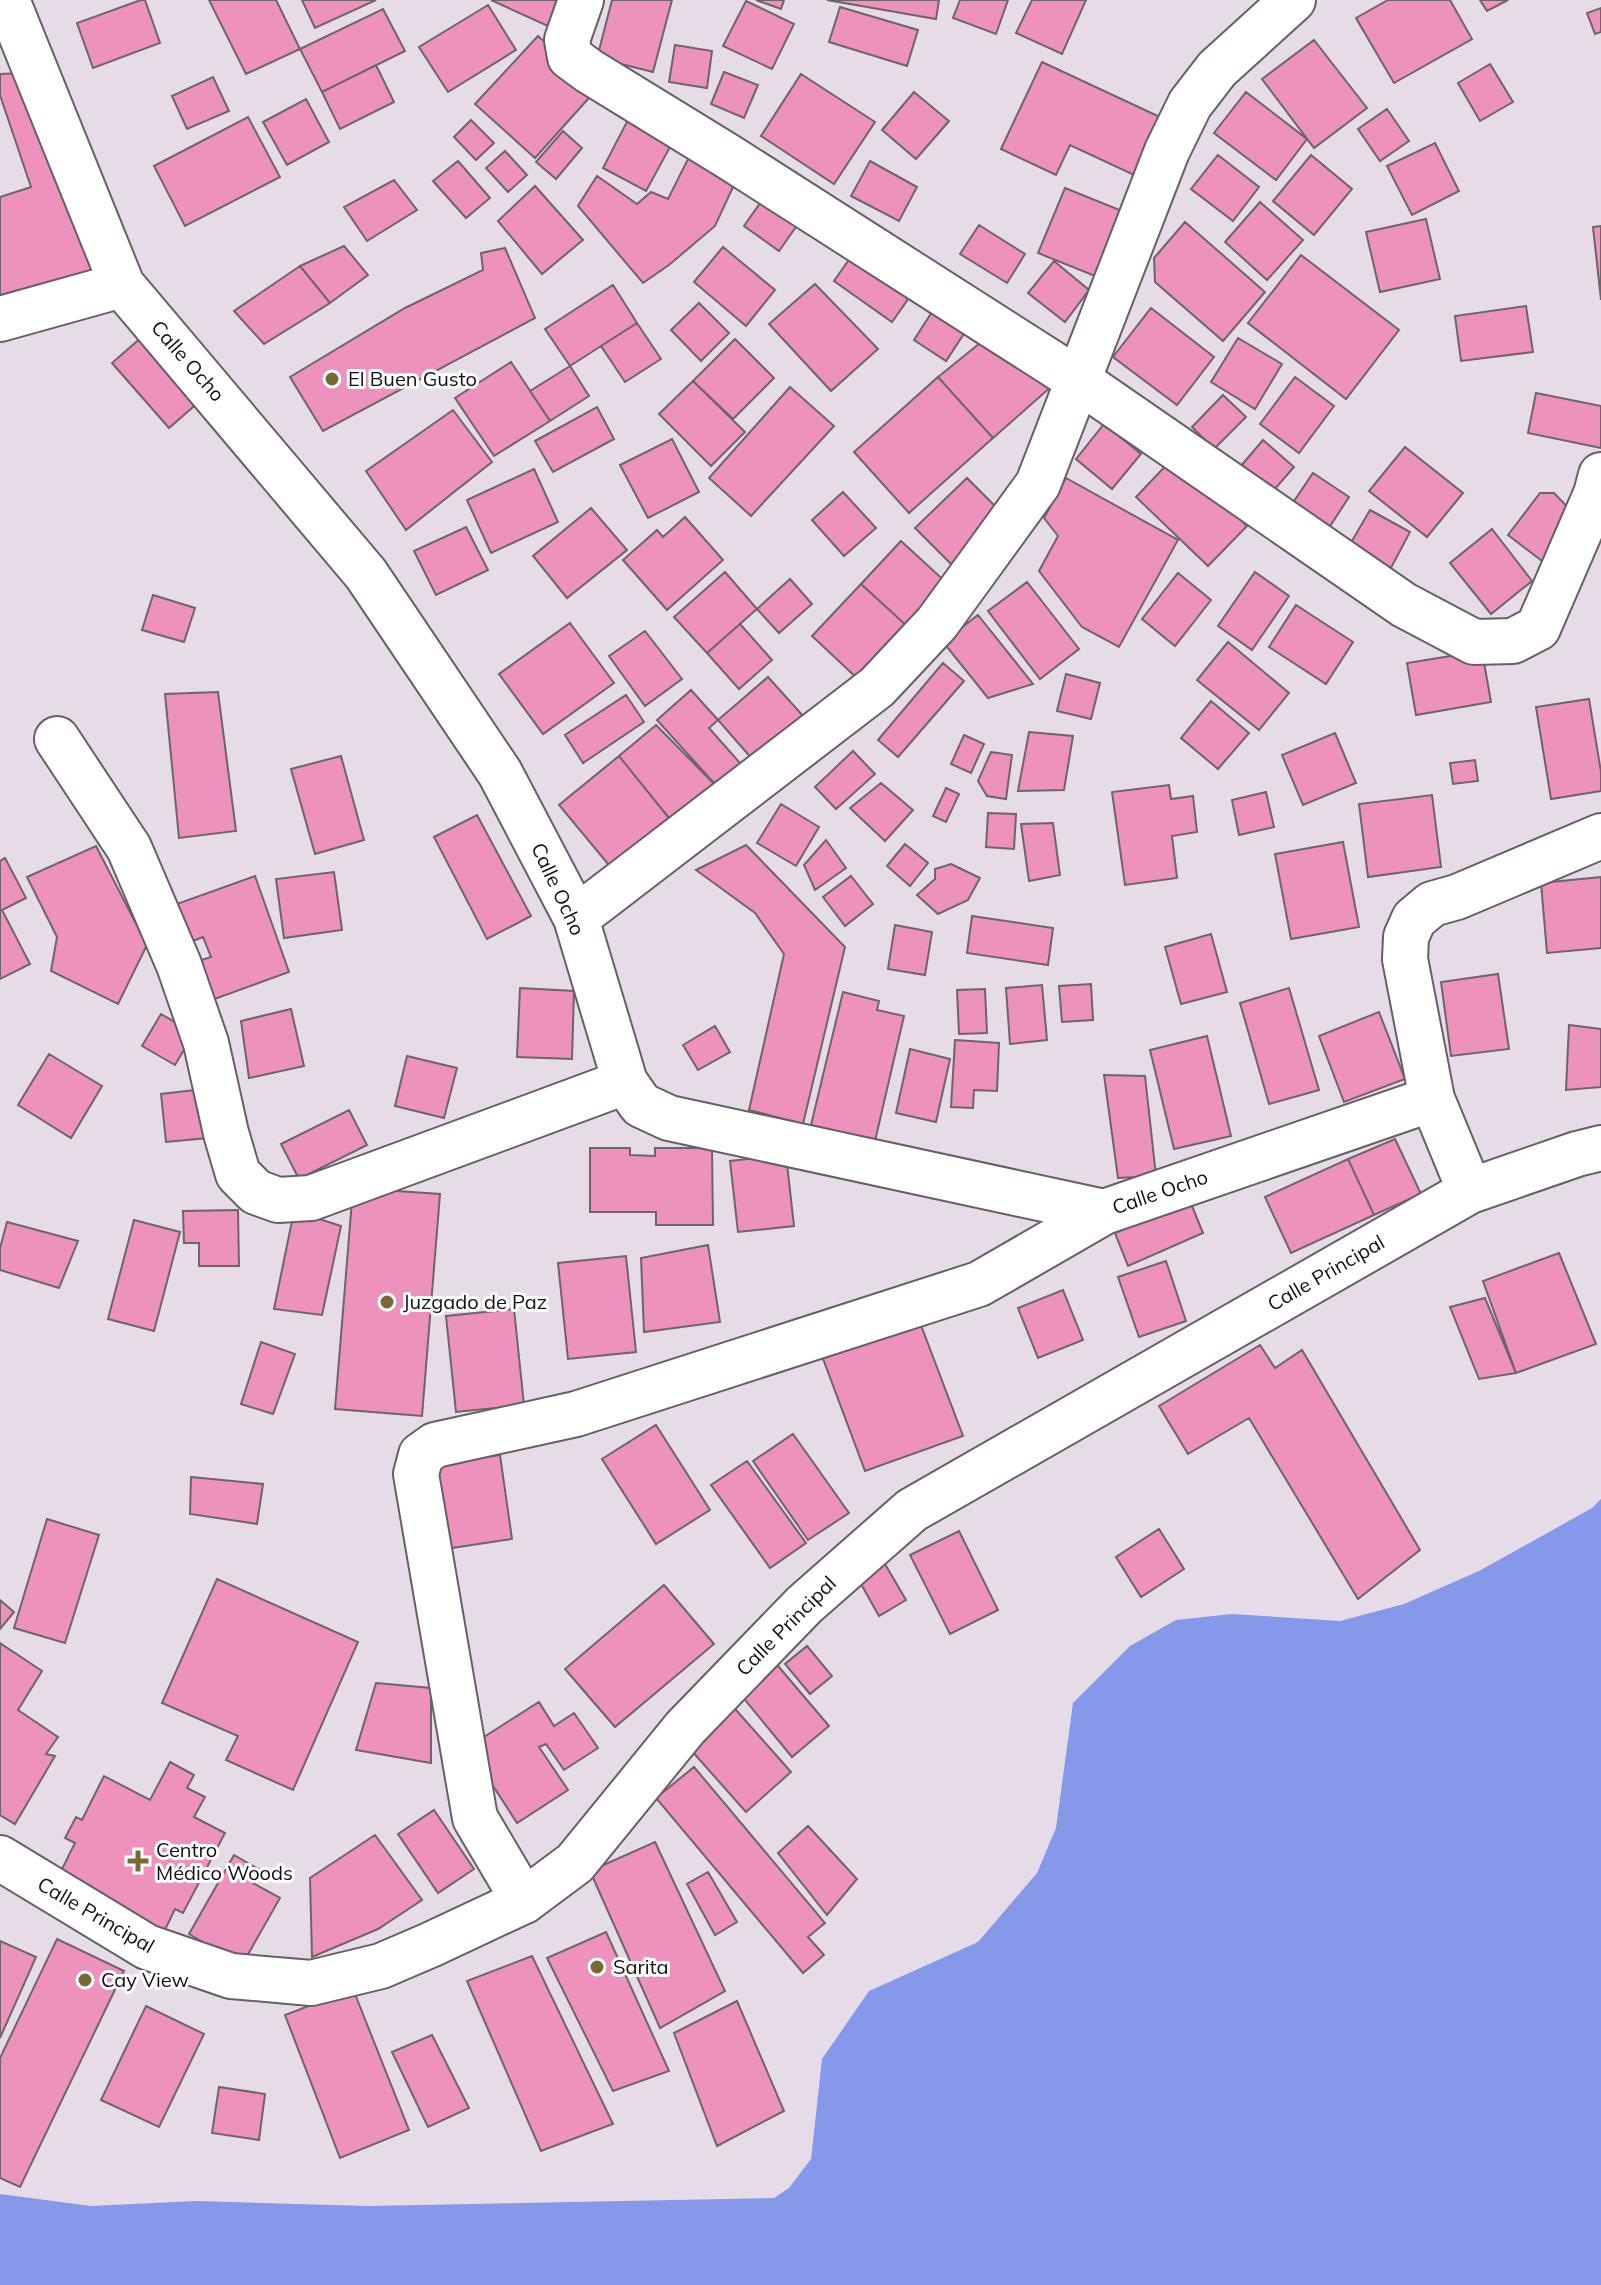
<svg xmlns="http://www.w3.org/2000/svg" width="1601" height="2285" font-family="Mulish,sans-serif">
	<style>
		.water { fill: #8598ea }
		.building { fill: #ed91bd; stroke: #706469; stroke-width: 2 }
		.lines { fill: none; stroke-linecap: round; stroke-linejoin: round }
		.minor-casing { stroke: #675e67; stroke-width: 48 }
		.tertiary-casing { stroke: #675e67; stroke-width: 48 }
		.minor { stroke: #fff; stroke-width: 44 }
		.tertiary { stroke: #fff; stroke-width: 44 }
		.poi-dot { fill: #786836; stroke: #fff; stroke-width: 3 }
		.labels { text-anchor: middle; stroke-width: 6; stroke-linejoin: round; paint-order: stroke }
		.street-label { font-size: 20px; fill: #131013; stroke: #fff }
		.poi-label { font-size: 20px; fill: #131013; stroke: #fff; text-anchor: start }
	</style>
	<rect width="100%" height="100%" fill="#e6dce7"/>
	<path class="water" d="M1601 1499V2285H0V2194L91 2206 196 2201 368 2206 774 2198 789 2188 811 2159 822 2059 869 1991 978 1942 1037 1873 1056 1828 1073 1703 1130 1646 1176 1620 1232 1614 1340 1621 1404 1604 1479 1571 1592 1508Z"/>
	<path class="building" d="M141 0H145L160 43 93 68 77 23Z
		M209 0H276L300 49 246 74Z
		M302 0H376L315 28Z
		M491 0H562L550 27Z
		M612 0H672L653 72 597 58Z
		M756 0H784L781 9Z
		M827 0H939L936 19Z
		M960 0H1008L996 34 953 18Z
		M1032 0H1086L1062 54 1016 33Z
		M1388 0H1450L1472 39 1394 83 1356 18Z
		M1480 0H1508L1487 11Z
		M746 1 794 24 772 69 723 46Z
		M488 5 516 50 448 92 419 47Z
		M840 7 918 30 907 66 829 42Z
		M1601 8V32L1595 34 1587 13Z
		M383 9 405 51 322 92 300 49Z
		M538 36 597 89 535 158 475 104Z
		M1314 40 1367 108 1314 148 1262 79Z
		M675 45 712 51 707 88 669 82Z
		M1042 62 1160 117 1134 175 1070 145 1056 175 1001 149Z
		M1490 64 1513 102 1480 121 1458 83Z
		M376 65 394 102 340 129 322 92Z
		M724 72 758 85 744 118 711 104Z
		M20 73 114 281 0 315V197L31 187 0 95V74Z
		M801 74 875 122 834 184 761 136Z
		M213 77 229 111 187 129 172 96Z
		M914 92 949 121 916 159 882 130Z
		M1246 92 1307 139 1276 180 1214 133Z
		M306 99 329 142 287 165 263 122Z
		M1387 109 1409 141 1380 161 1358 129Z
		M631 114 675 138 646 191 603 168Z
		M248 117 280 177 185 226 154 166Z
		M471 120 494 143 476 160 454 137Z
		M563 131 582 148 556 179 536 162Z
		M1435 143 1459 191 1412 215 1387 166Z
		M694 147 740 172 715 226 669 265 643 283 578 206 597 176 637 204 651 192 668 199Z
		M505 151 527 175 508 192 486 168Z
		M1218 155 1259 187 1233 221 1191 189Z
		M1311 155 1352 189 1314 235 1273 201Z
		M458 161 490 198 466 218 433 181Z
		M870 161 917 187 899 221 851 196Z
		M394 180 417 210 367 241 344 207Z
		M535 186 583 240 542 274 498 221Z
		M1065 188 1127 213 1100 278 1038 253Z
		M763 199 798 224 779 251 744 226Z
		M1260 202 1303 240 1267 280 1225 242Z
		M1426 219 1440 279 1380 292 1366 232Z
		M1185 222 1265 292 1223 341 1155 282 1154 258Z
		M979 225 1025 254 1007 283 960 254Z
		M1601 226V300L1593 227Z
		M860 244 918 285 892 322 834 281Z
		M344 246 368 275 330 303 300 266Z
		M723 247 775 290 746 326 694 282Z
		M505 248 535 318 323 431 290 377 405 308 483 270 481 253Z
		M1301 255 1399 330 1346 399 1248 323Z
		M1054 261 1089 290 1065 322 1028 293Z
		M300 266 330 303 264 344 234 311Z
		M815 284 878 349 831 391 769 324Z
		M613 285 637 323 570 366 545 329Z
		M939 301 971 323 946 361 914 340Z
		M699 303 729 333 701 361 671 330Z
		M1526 306 1533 352 1461 361 1455 316Z
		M1151 308 1214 357 1177 405 1113 357Z
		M637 323 661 359 625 382 601 346Z
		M996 330 1052 386 993 438 938 377Z
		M143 336 200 401 169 428 112 363Z
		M1238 338 1282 364 1255 409 1211 382Z
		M735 339 774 378 733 419 693 381Z
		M511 362 550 421 494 456 455 398Z
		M570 366 589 396 550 421 530 391Z
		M938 377 993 438 909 513 854 452Z
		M1295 377 1334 406 1299 453 1260 424Z
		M693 381 745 432 711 466 659 414Z
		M790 387 834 426 751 516 709 478Z
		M1536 393 1601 406V448L1528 433Z
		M1223 395 1246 417 1214 449 1192 427Z
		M597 407 614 439 553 472 535 441Z
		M453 410 492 462 406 530 366 471Z
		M1104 424 1141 454 1112 489 1076 459Z
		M672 439 699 492 648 518 620 465Z
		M1263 440 1294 467 1260 506 1229 480Z
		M1405 447 1463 493 1427 537 1369 491Z
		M1174 457 1247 526 1208 566 1136 497Z
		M534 469 558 522 491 553 467 500Z
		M1313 473 1349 497 1323 537 1286 513Z
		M967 478 1005 516 953 566 915 528Z
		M1066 478 1178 540 1119 647 1082 627 1039 571 1058 536 1044 518Z
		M843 492 876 528 844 556 812 520Z
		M1540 493H1554L1577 517 1555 560 1542 561 1508 535Z
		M591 508 627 550 567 598 533 556Z
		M1370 510 1410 532 1391 568 1349 546Z
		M685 517 723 560 667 610 623 560 657 530 663 537Z
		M466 527 488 570 436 595 414 551Z
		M1492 529 1532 581 1491 614 1450 563Z
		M901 541 949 585 908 627 861 584Z
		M725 572 757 609 707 653 674 617Z
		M1255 572 1289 596 1252 650 1218 626Z
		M1178 573 1211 600 1175 646 1142 619Z
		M790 579 812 604 779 633 757 609Z
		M1027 582 1079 649 1040 679 988 611Z
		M861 584 908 627 859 680 812 636Z
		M153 595 195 608 184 642 142 630Z
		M1296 605 1353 642 1326 684 1269 647Z
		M978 615 1033 684 988 698 943 642Z
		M570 623 614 683 543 734 499 674Z
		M740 624 772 660 739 689 707 653Z
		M645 631 682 679 645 706 609 656Z
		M1228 642 1289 693 1259 730 1197 680Z
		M1482 651 1491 702 1416 715 1407 663Z
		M943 663 964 681 898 757 878 740Z
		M1066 674 1100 683 1091 719 1057 711Z
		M768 677 804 717 754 761 718 720Z
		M691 690 718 720 709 728 747 771 723 793 657 720Z
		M218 692 236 831 179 838 165 694Z
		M626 695 644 722 583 763 565 735Z
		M1589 699 1601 772V791L1551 799 1536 707Z
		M1211 701 1249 733 1218 769 1181 738Z
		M656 725 723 793 677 828 619 756Z
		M1029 732 1073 736 1064 790 1018 791Z
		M1335 733 1356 783 1303 805 1282 755Z
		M964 735 984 744 971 773 951 764Z
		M853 751 875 774 836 809 815 787Z
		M991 752 1012 755 1006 799 987 796 978 781Z
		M341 756 364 840 315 854 291 769Z
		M619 756 677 828 618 876 559 805Z
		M1475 760 1478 781 1453 784 1450 763Z
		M881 783 913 810 885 841 850 808Z
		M1169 785 1171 799 1193 796 1197 832 1172 836 1177 878 1125 885 1112 792Z
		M946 788 959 794 946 822 933 816Z
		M1266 792 1274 827 1239 835 1232 800Z
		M1432 795 1441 867 1368 877 1359 804Z
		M781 804 819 827 796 866 757 843Z
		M988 813 1016 814 1014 849 986 847Z
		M477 815 531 916 487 939 434 837Z
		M1053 823 1060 875 1029 881 1021 824Z
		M826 840 846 868 815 890 804 865Z
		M1343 842 1359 927 1291 939 1275 854Z
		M905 844 928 863 910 886 887 866Z
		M746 845 845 947 803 1124 749 1110 784 954 755 913 696 870Z
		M96 846 147 945 118 1004 51 971 57 937 27 877Z
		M5 858 26 898 2 910 30 964 0 979V861Z
		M951 864 980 878 968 900 938 914 917 895 935 879V869Z
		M334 872 342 930 284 938 276 879Z
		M255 876 289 972 209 1001 196 962 211 957 203 937 188 943 174 905Z
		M851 876 873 904 845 926 823 897Z
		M1601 877V948L1547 953 1541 883Z
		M972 916 1053 928 1048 965 967 953Z
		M895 925 932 932 925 975 888 969Z
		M1211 934 1227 992 1181 1004 1165 947Z
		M1498 974 1509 1049 1451 1056 1441 982Z
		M1091 984 1093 1020 1062 1022 1059 986Z
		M1042 985 1047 1040 1010 1044 1006 988Z
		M520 988 574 991 572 1059 517 1057Z
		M1289 988 1319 1090 1269 1104 1240 1003Z
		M985 989 987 1033 959 1034 957 990Z
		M843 992 879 1001 877 1010 904 1016 875 1141 811 1125Z
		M291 1009 304 1066 249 1078 241 1021Z
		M1379 1012 1405 1079 1344 1102 1319 1036Z
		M161 1014 194 1033 175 1065 142 1046Z
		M1569 1025 1601 1029V1087L1566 1090Z
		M715 1026 730 1052 698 1070 683 1045Z
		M1207 1036 1231 1136 1174 1149 1150 1050Z
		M955 1040 999 1043 997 1091 974 1090 973 1108 951 1107Z
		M910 1049 950 1059 936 1122 896 1113Z
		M49 1054 102 1086 71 1138 18 1105Z
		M407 1056 457 1068 444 1118 395 1106Z
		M1104 1075 1145 1076 1156 1176 1118 1178Z
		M212 1088 218 1137 166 1142 161 1094Z
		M349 1110 367 1145 299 1179 281 1144Z
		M1395 1139 1421 1194 1374 1215 1348 1159Z
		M590 1148H630V1155L655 1156V1148H712L713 1225H656V1212H590Z
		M786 1155 794 1226 738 1232 730 1161Z
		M1348 1159 1374 1215 1291 1253 1265 1197Z
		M353 1188 440 1194 422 1416 335 1409Z
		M1190 1201 1203 1233 1128 1266 1115 1233Z
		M238 1210 239 1266H199V1243H184L183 1211Z
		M294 1211 341 1226 322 1315 274 1309Z
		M134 1220 180 1232 154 1331 108 1319Z
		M7 1222 78 1241 59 1288 0 1270V1248Z
		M708 1245 720 1322 644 1332 641 1258Z
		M1559 1253 1596 1344 1516 1373 1483 1281Z
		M626 1256 636 1352 568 1359 558 1263Z
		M1166 1261 1186 1321 1139 1337 1118 1277Z
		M1063 1290 1083 1340 1038 1358 1018 1308Z
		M1485 1298 1516 1373 1479 1379 1450 1307Z
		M514 1309 524 1405 456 1412 446 1316Z
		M919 1320 963 1436 865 1471 822 1356Z
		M261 1342 295 1354 273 1414 241 1404Z
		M1260 1345 1275 1368 1302 1350 1420 1550 1358 1599 1249 1418 1188 1454 1159 1406Z
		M656 1425 710 1510 656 1544 602 1459Z
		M793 1434 849 1513 808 1540 753 1461Z
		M500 1455 512 1539 445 1549 433 1465Z
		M747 1461 806 1543 770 1568 711 1485Z
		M191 1477 263 1484 257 1524 190 1514Z
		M47 1519 99 1535 65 1643 14 1628Z
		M1159 1529 1184 1569 1141 1597 1116 1557Z
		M959 1531 998 1610 950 1634 910 1555Z
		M882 1559 906 1600 879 1616 856 1575Z
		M217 1579 358 1642 293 1790 226 1760 238 1736 162 1703Z
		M664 1585 714 1644 615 1727 565 1669Z
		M0 1600 14 1612 0 1629Z
		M0 1643 42 1671 18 1710 58 1737 46 1754 55 1756 15 1824 0 1815Z
		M807 1646 832 1676 810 1694 785 1664Z
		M773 1660 829 1726 792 1757 736 1689Z
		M376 1683 431 1688V1763L356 1750Z
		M728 1701 791 1772 746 1812 683 1741Z
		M539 1702 554 1726 574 1713 598 1748 564 1770 546 1744 539 1747 568 1790 517 1823 468 1747Z
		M170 1762 194 1775 187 1788 205 1797 194 1817 225 1833 183 1913 175 1909 164 1932 57 1879 75 1843 65 1838 76 1817 82 1820 104 1776 150 1800Z
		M694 1767 825 1923 808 1937 824 1955 803 1973 656 1798Z
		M434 1810 474 1869 438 1893 398 1834Z
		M808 1826 857 1879 827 1915 778 1853Z
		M375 1835 422 1900 378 1929 312 1957 310 1878Z
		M655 1842 725 1991 660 2028 590 1871Z
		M234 1855 260 1870 253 1883 280 1898 242 1965 189 1934Z
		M708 1872 737 1922 715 1935 687 1884Z
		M606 1932 669 2071 613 2091 547 1958Z
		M57 1939 124 1971 20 2187 0 2178V2058Z
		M0 1941 36 1957 0 2038Z
		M532 1956 613 2124 541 2151 467 1981Z
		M353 1989 409 2130 340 2158 285 2015Z
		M737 2001 784 2111 717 2146 674 2033Z
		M146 2006 204 2034 159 2127 101 2100Z
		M432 2035 469 2108 428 2127 392 2052Z
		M219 2087 265 2094 259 2140 212 2133Z"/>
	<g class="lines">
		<defs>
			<path id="minor" d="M7 0 122 285 366 574 500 773 576 918 625 1082 641 1105 669 1118 1104 1212 1432 1099
				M581 0 567 40 570 57 589 71 729 157 1078 380 1404 605 1474 642 1513 641 1538 628 1596 494 1601 475
				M0 319 122 285
				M57 739 129 848 179 965 206 1043 226 1133 238 1174 256 1192 278 1200 311 1198 625 1082
				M576 918 877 687 937 623 1038 484 1167 151 1190 104 1217 69 1293 0
				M524 1901 475 1818 416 1474 421 1455 435 1445 576 1414 979 1284 1104 1212"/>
			<path id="tertiary" d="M1470 1191 1432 1099 1405 959 1406 937 1414 919 1432 904 1457 897 1601 836
				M0 1858 147 1947 231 1976 311 1983 381 1966 430 1945 524 1901 575 1863 685 1728 804 1605 912 1510 1470 1191 1577 1154 1601 1148"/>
		</defs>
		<use href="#minor" class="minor-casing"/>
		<use href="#tertiary" class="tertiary-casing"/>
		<use href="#minor" class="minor"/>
		<use href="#tertiary" class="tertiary"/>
	</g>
	<g class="poi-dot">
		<circle cx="332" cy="379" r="8"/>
		<circle cx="387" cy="1302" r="8"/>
		<path d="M134 1849h8v8h8v8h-8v8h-8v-8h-8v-8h8z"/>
		<circle cx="597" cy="1967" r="8"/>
		<circle cx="85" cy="1980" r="8"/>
	</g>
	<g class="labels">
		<g class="street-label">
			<text transform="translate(188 361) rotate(49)" y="7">Calle Ocho</text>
			<text transform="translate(558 889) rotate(65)" y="7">Calle Ocho</text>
			<text transform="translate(1160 1192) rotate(-19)" y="7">Calle Ocho</text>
			<text transform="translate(1326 1273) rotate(-30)" y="7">Calle Principal</text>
			<text transform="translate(786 1626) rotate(-45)" y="7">Calle Principal</text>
			<text transform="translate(96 1915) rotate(30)" y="7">Calle Principal</text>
		</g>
		<g class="poi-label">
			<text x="348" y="386">El Buen Gusto</text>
			<text x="403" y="1309">Juzgado de Paz</text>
			<text x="156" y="1857">Centro<tspan x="156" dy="23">Médico Woods</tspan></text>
			<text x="613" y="1974">Sarita</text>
			<text x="101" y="1987">Cay View</text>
		</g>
	</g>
</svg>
